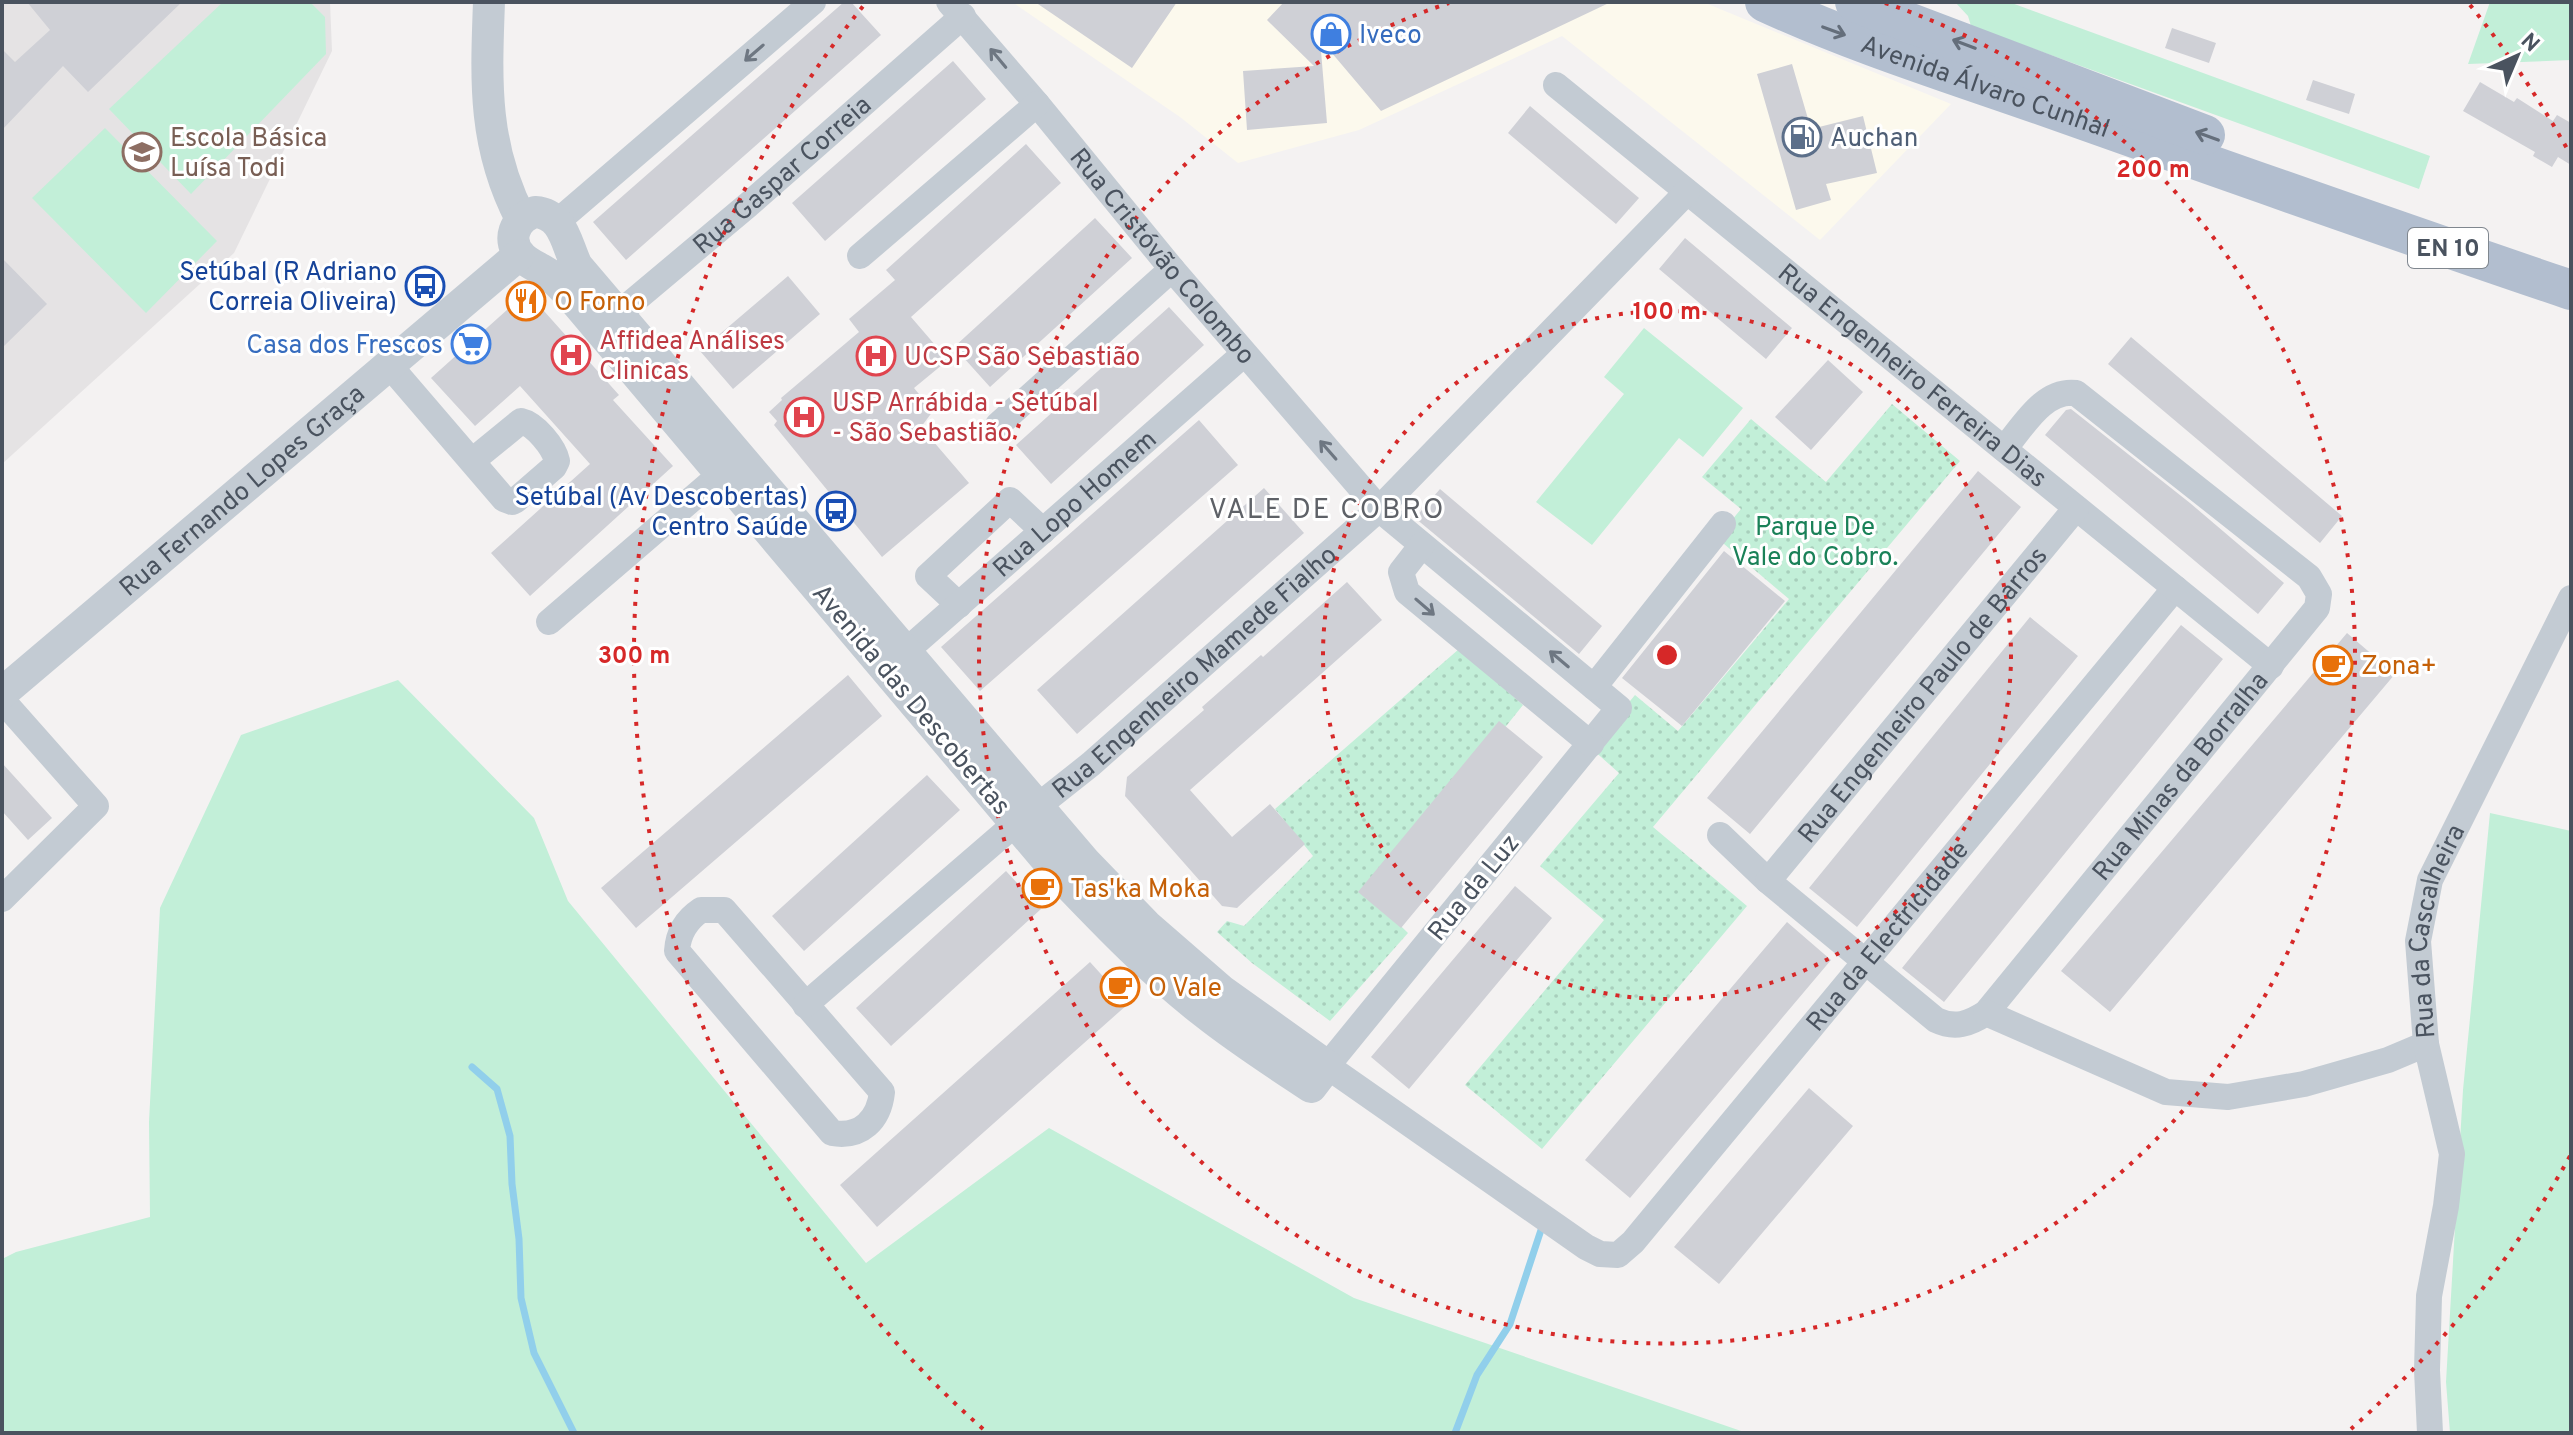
<svg xmlns="http://www.w3.org/2000/svg" width="2573" height="1435" font-family="Overpass,sans-serif">
	<style>
		.commercial { fill: #fcf9ed }
		.education { fill: #e5e3e4 }
		.grass { fill: #c2efd8 }
		.park { fill: url(#park-dots) }
		.lines { fill: none; stroke-linecap: round; stroke-linejoin: round }
		.stream { stroke: #91cfeb; stroke-width: 7 }
		.building { fill: #cfd0d6 }
		.minor { stroke: #c3cbd3; stroke-width: 26 }
		.tertiary { stroke: #c3cbd3; stroke-width: 32 }
		.primary { stroke: #b2becf; stroke-width: 40 }
		.oneway { stroke: #646e7b }
		.oneway2 { stroke: #6e7782 }
		.ring { fill: none; stroke: #d62828; stroke-width: 4; stroke-dasharray: 4 8 }
		.labels { text-anchor: middle; stroke-width: 6; stroke-linejoin: round; paint-order: stroke }
		.shield { fill: #fff; stroke: #80878f; stroke-width: 2 }
		.shield-label { font-size: 24px; font-weight: bold; fill: #4a535f }
		.shop-label { font-size: 26px; fill: #366cbe; stroke: #fff; text-anchor: start }
		.street-label { font-size: 26px; fill: #4a535f; stroke: #fff }
		.education-label { font-size: 26px; fill: #785e54; stroke: #fff; text-anchor: start }
		.service-label { font-size: 26px; fill: #4e5e75; stroke: #fff; text-anchor: start }
		.transit-label { font-size: 26px; fill: #164399; stroke: #fff; text-anchor: end }
		.food-label { font-size: 26px; fill: #c56008; stroke: #fff; text-anchor: start }
		.health-label { font-size: 26px; fill: #be3a42; stroke: #fff; text-anchor: start }
		.park-label { font-size: 26px; fill: #1a8158; stroke: #fff }
		.neighbourhood-label { font-size: 28px; letter-spacing: 2px; fill: #5e6167; stroke: #fff }
		.centre { fill: #d62828; stroke: #fff; stroke-width: 4 }
		.ring-label { font-size: 24px; text-anchor: middle; font-weight: bold; fill: #d62828; stroke: #fff; stroke-width: 6; stroke-linejoin: round; paint-order: stroke }
	</style>
	<defs>
		<pattern id="park-dots" width="8" height="8" patternUnits="userSpaceOnUse" patternTransform="scale(2)"><rect width="8" height="8" fill="#c2efd8"/><path d="M2 2h.1M6 6h.1" fill="none" stroke="#a8cfbc" stroke-width="1.8" stroke-linecap="round"/></pattern>
	</defs>
	<rect width="100%" height="100%" fill="#f4f2f2"/>
	<path class="commercial" d="M1012 2H1703L1951 104 1820 240 1562 36 1359 130 1238 163 1180 117Z"/>
	<path class="education" d="M2 2H330L332 51 234 253 2 464Z"/>
	<path class="grass" d="M223 2H310L325 17 326 54 191 194 109 109Z
		M1955 2H2009L2430 156 2419 189 1971 26 1968 16Z
		M2490 2H2571V60L2468 64Z
		M105 128 217 241 146 313 32 198Z
		M1644 328 1743 408 1703 457 1679 438 1592 545 1536 502 1624 394 1604 377Z
		M398 680 534 818 568 901 866 1263 1049 1128 1354 1298 1747 1433H2V1259L16 1252 150 1217 149 1122 160 908 241 735Z
		M2490 813 2571 831V1433H2450L2446 1382 2463 1090Z"/>
	<path class="park" d="M1892 404 1960 461 1653 827 1747 906 1542 1149 1465 1085 1604 920 1540 866 1619 773 1591 748 1635 695 1678 731 1789 599 1717 538 1741 509 1702 477 1751 419 1826 482Z
		M1459 649 1523 705 1370 896 1408 933 1330 1021 1252 963 1217 932 1227 921 1244 926 1313 856 1275 809Z"/>
	<g class="lines">
		<path class="stream" d="M472 1067 497 1089 510 1136 512 1184 519 1239 521 1298 534 1353 574 1433
			M1455 1433 1477 1375 1510 1324 1541 1230"/>
	</g>
	<path class="building" d="M27 2H182L88 92 63 66 2 130V49L15 62 50 30Z
		M844 2H851L881 35 626 260 593 222Z
		M1035 2H1177L1132 68Z
		M1284 2H1611L1381 111 1320 39 1327 123 1247 130 1243 71 1314 66 1267 20Z
		M2172 28 2216 43 2209 63 2165 48Z
		M953 61 986 99 825 241 792 203Z
		M1792 64 1811 129 1863 116 1877 173 1826 184 1831 200 1796 210 1757 74Z
		M2313 80 2355 94 2349 114 2306 100Z
		M2480 82 2514 102 2517 98 2553 121 2557 115 2571 123V165L2558 157 2552 167 2533 156 2535 152 2463 111Z
		M1530 106 1639 198 1616 224 1508 133Z
		M1026 144 1061 183 911 317 948 360 914 388 933 411 921 427 969 483 882 557 774 425 777 421 769 412 782 400 781 398 859 332 849 319 895 280 886 270Z
		M1095 218 1132 258 990 387 954 347Z
		M1685 238 1792 328 1766 359 1659 269Z
		M2 258 47 304 2 348Z
		M788 276 820 314 733 389 700 351Z
		M527 292 619 395 613 400 673 466 530 596 491 553 590 464 520 386 475 426 431 378Z
		M1169 307 1204 345 1051 484 1016 445Z
		M2131 337 2342 516 2320 543 2108 364Z
		M1828 360 1863 392 1811 450 1775 417Z
		M2071 409 2190 503 2284 583 2258 614 2045 435 2066 410Z
		M1199 420 1238 465 980 691 941 647Z
		M1978 471 2021 507 1750 834 1707 798Z
		M1264 488 1304 533 1077 734 1037 690Z
		M1440 489 1602 626 1579 654 1415 518Z
		M1724 551 1785 601 1682 726 1622 678Z
		M1347 582 1382 620 1190 790 1232 837 1270 804 1305 844 1237 908 1222 906 1125 796 1127 777 1204 710 1202 707 1261 655 1263 657Z
		M2030 617 2078 656 1857 927 1809 888Z
		M2181 625 2223 659 1944 1002 1902 968Z
		M2347 633 2395 674 2110 1012 2061 971Z
		M848 675 882 716 636 928 601 888Z
		M1499 721 1543 757 1401 928 1358 892Z
		M2 763 52 818 28 840 2 811Z
		M927 775 960 810 804 951 772 916Z
		M1006 871 1041 909 891 1046 856 1008Z
		M1515 886 1552 918 1409 1089 1371 1057Z
		M1787 922 1831 960 1630 1198 1585 1160Z
		M1090 962 1128 1004 877 1227 840 1185Z
		M1809 1088 1853 1126 1719 1284 1674 1247Z"/>
	<g class="lines">
		<g class="minor">
			<path id="s1" d="M949 2 1037 104 1172 269 1379 509 1619 708 1327 1066 1586 1247 1600 1254 1618 1255 1633 1242 2175 588"/>
			<path id="s2" d="M1556 85 2271 666"/>
			<path d="M558 221 813 2"/>
			<path d="M860 256 1037 104"/>
			<path id="s3" d="M605 325 748 205 963 16"/>
			<path d="M389 365 504 499 512 502 516 500 554 467 557 461C554 447 535 424 521 421L472 461"/>
			<path d="M998 425 1172 269"/>
			<path d="M1422 545 1401 572 1407 592 1591 744"/>
			<path d="M959 605 928 576 1010 500 1043 531"/>
			<path d="M549 622 721 474"/>
			<path id="s4" d="M906 651 1244 354"/>
			<path d="M1594 687 1723 524"/>
			<path d="M2 700 96 806 2 899"/>
			<path id="s5" d="M1038 806 1091 764 1379 509 1687 192"/>
			<path id="s6" d="M1720 835 1768 881 1936 1020C1955 1029 1969 1024 1986 1013L2317 608 2319 594 2309 577 2076 393C2043 389 2023 427 2004 449"/>
			<path id="s7" d="M1768 881 2076 508"/>
			<path d="M701 910H724L882 1092C879 1120 861 1138 832 1133L677 951C678 934 686 920 701 910Z"/>
			<path d="M805 1005 1016 823"/>
			<path d="M1986 1013 2166 1092 2228 1097 2304 1084 2388 1060 2426 1044"/>
			<path id="s8" d="M2430 1433 2427 1370 2429 1296 2446 1206 2452 1154 2426 1044 2418 941 2430 880 2571 598"/>
		</g>
		<g class="tertiary">
			<path d="M489 2C486 82 483 146 521 219"/>
			<path d="M535 212C564 214 566 244 577 266L1085 862 1146 925 1222 991 1327 1066 1311 1087C1275 1063 1239 1040 1205 1013 1153 973 1107 925 1062 878L569 294C562 288 557 281 550 275 541 268 530 265 522 257 505 241 515 218 535 212Z"/>
			<path id="s9" d="M2 693 519 255"/>
		</g>
		<g class="primary">
			<path id="s10" d="M1765 2C1858 45 1959 76 2055 110 2227 171 2399 232 2571 290"/>
			<path d="M1855 2 2205 135"/>
		</g>
	</g>
	<defs><path id="oneway-shaft" d="M-6 0H5M1.5-3L5.5 0L1.5 3" fill="none" stroke-width="1.6" stroke-linecap="round" stroke-linejoin="round" transform="scale(2)"/></defs>
	<g class="oneway">
		<use href="#oneway-shaft" transform="translate(1834 31) rotate(20)"/>
		<use href="#oneway-shaft" transform="translate(1964 44) rotate(-159)"/>
		<use href="#oneway-shaft" transform="translate(2207 136) rotate(-160)"/>
	</g>
	<g class="oneway2">
		<use href="#oneway-shaft" transform="translate(754 53) rotate(139)"/>
		<use href="#oneway-shaft" transform="translate(998 58) rotate(-130)"/>
		<use href="#oneway-shaft" transform="translate(1328 450) rotate(-131)"/>
		<use href="#oneway-shaft" transform="translate(1425 607) rotate(41)"/>
		<use href="#oneway-shaft" transform="translate(1559 659) rotate(-140)"/>
	</g>
	<g class="ring">
		<circle cx="1667" cy="655" r="344"/>
		<path d="M1885 3A688 688 0 1 1 1449 3"/>
		<path d="M2570 1156A1033 1033 0 0 1 2351 1429M983 1429A1033 1033 0 0 1 864 5M2470 5A1033 1033 0 0 1 2570 154"/>
	</g>
	<defs>
		<symbol id="shop-ring" viewBox="-11 -11 22 22"><circle r="9.5" fill="#fff" stroke="#3f7fe0" stroke-width="1.5"/><path d="M-5-2.5h2.3a2.7 3.5 0 0 1 5.4 0H5L5.5 6h-11ZM-1.5-2.5h3a1.5 2.3 0 0 0-3 0Z" fill="#3f7fe0"/></symbol>
		<symbol id="fuel-ring" viewBox="-11 -11 22 22"><circle r="9.5" fill="#fff" stroke="#5c6f8a" stroke-width="1.5"/><path d="M-5.5-6h7V0h2V4h1.3V-2.5L3-4.5l.8-.8L6-3V5H2.5V1h-1V6h-7ZM-4.2-4.7v3.2H.2V-4.7Z" fill="#5c6f8a"/></symbol>
		<symbol id="school-ring" viewBox="-11 -11 22 22"><circle r="9.5" fill="#fff" stroke="#8d6e63" stroke-width="1.5"/><path d="M0-5L7-2L0 1L-7-2ZM-4 1L0 2.5L4 1V4Q0 6-4 4Z" fill="#8d6e63"/></symbol>
		<symbol id="bus-ring" viewBox="-11 -11 22 22"><circle r="9.5" fill="#fff" stroke="#1a4fb4" stroke-width="1.5"/><path d="M-5-6H5V4H4V6H2V4H-2V6H-4V4H-5ZM-3.5-4V0h7V-4ZM-3.5 1.2v1.5H-2V1.2ZM2 1.2v1.5H3.5V1.2Z" fill="#1a4fb4"/></symbol>
		<symbol id="restaurant-ring" viewBox="-11 -11 22 22"><circle r="9.5" fill="#fff" stroke="#e8710a" stroke-width="1.5"/><path d="M-5-6h1v4h1v-4h1v4h1v-4h1v5L-1.5 .5V6h-2V.5L-5-1ZM5-6V6H3V1.5H1.5Q1.5-4 5-6Z" fill="#e8710a"/></symbol>
		<symbol id="supermarket-ring" viewBox="-11 -11 22 22"><circle r="9.5" fill="#fff" stroke="#3f7fe0" stroke-width="1.5"/><path d="M-6-5.5h2.5l.6 2H6L4.5 2H-2.5L-4.4-4H-6ZM-1.5 3.2a1.3 1.3 0 1 0 .1 0ZM3 3.2a1.3 1.3 0 1 0 .1 0Z" fill="#3f7fe0"/></symbol>
		<symbol id="hospital-ring" viewBox="-11 -11 22 22"><circle r="9.5" fill="#fff" stroke="#e0444e" stroke-width="1.5"/><path d="M-5-5h3v3.5h4V-5h3V5h-3V1.5h-4V5h-3Z" fill="#e0444e"/></symbol>
		<symbol id="cafe-ring" viewBox="-11 -11 22 22"><circle r="9.5" fill="#fff" stroke="#e8710a" stroke-width="1.5"/><path d="M-5.5-4.5H6V0H3Q3 3.5 0 3.5H-2.5Q-5.5 3.5-5.5 0ZM3-3.2v2h1.7v-2ZM-6 4.5H4V6H-6Z" fill="#e8710a"/></symbol>
	</defs>
	<g fill-rule="evenodd">
		<use href="#shop-ring" x="1309" y="12" width="44" height="44"/>
		<use href="#fuel-ring" x="1780" y="115" width="44" height="44"/>
		<use href="#school-ring" x="120" y="130" width="44" height="44"/>
		<use href="#bus-ring" x="403" y="264" width="44" height="44"/>
		<use href="#restaurant-ring" x="504" y="279" width="44" height="44"/>
		<use href="#supermarket-ring" x="449" y="322" width="44" height="44"/>
		<use href="#hospital-ring" x="549" y="333" width="44" height="44"/>
		<use href="#hospital-ring" x="854" y="334" width="44" height="44"/>
		<use href="#hospital-ring" x="782" y="395" width="44" height="44"/>
		<use href="#bus-ring" x="814" y="489" width="44" height="44"/>
		<use href="#cafe-ring" x="2311" y="643" width="44" height="44"/>
		<use href="#cafe-ring" x="1020" y="866" width="44" height="44"/>
		<use href="#cafe-ring" x="1098" y="965" width="44" height="44"/>
	</g>
	<g class="labels">
		<rect class="shield" x="2408" y="228" width="80" height="40" rx="6"/>
		<g class="shield-label">
			<text x="2448" y="256">EN 10</text>
		</g>
		<g class="shop-label">
			<text x="1359" y="43">Iveco</text>
			<text x="443" y="353" text-anchor="end">Casa dos Frescos</text>
		</g>
		<g class="street-label">
			<text dy="9" stroke="none"><textPath href="#s10" startOffset="236">Avenida Álvaro Cunhal</textPath></text>
			<text dy="9" stroke="none"><textPath href="#s3" startOffset="232">Rua Gaspar Correia</textPath></text>
			<text dy="9" stroke="none"><textPath href="#s1" startOffset="332">Rua Cristóvão Colombo</textPath></text>
			<text dy="9" stroke="none"><textPath href="#s2" startOffset="460">Rua Engenheiro Ferreira Dias</textPath></text>
			<text dy="9" stroke="none"><textPath href="#s9" startOffset="314">Rua Fernando Lopes Graça</textPath></text>
			<text dy="9" stroke="none"><textPath href="#s4" startOffset="224">Rua Lopo Homem</textPath></text>
			<text dy="9" stroke="none"><textPath href="#s5" startOffset="206">Rua Engenheiro Mamede Fialho</textPath></text>
			<text dy="9" stroke="none"><textPath href="#s7" startOffset="242">Rua Engenheiro Paulo de Barros</textPath></text>
			<text transform="translate(912 699) rotate(50)" y="9">Avenida das Descobertas</text>
			<text dy="9" stroke="none"><textPath href="#s6" startOffset="644">Rua Minas da Borralha</textPath></text>
			<text transform="translate(1473 887) rotate(-51)" y="9">Rua da Luz</text>
			<text dy="9" stroke="none"><textPath href="#s8" startOffset="510">Rua da Cascalheira</textPath></text>
			<text dy="9" stroke="none"><textPath href="#s1" startOffset="2206">Rua da Electricidade</textPath></text>
		</g>
		<g class="education-label">
			<text x="170" y="146">Escola Básica<tspan x="170" dy="30">Luísa Todi</tspan></text>
		</g>
		<g class="service-label">
			<text x="1830" y="146">Auchan</text>
		</g>
		<g class="transit-label">
			<text x="397" y="280">Setúbal (R Adriano<tspan x="397" dy="30">Correia Oliveira)</tspan></text>
			<text x="808" y="505">Setúbal (Av Descobertas)<tspan x="808" dy="30">Centro Saúde</tspan></text>
		</g>
		<g class="food-label">
			<text x="554" y="310">O Forno</text>
			<text x="2361" y="674">Zona+</text>
			<text x="1070" y="897">Tas'ka Moka</text>
			<text x="1148" y="996">O Vale</text>
		</g>
		<g class="health-label">
			<text x="599" y="349">Affidea Análises<tspan x="599" dy="30">Clinicas</tspan></text>
			<text x="904" y="365">UCSP São Sebastião</text>
			<text x="832" y="411">USP Arrábida - Setúbal<tspan x="832" dy="30">- São Sebastião</tspan></text>
		</g>
		<g class="park-label">
			<text x="1815" y="535">Parque De<tspan x="1815" dy="30">Vale do Cobro.</tspan></text>
		</g>
		<g class="neighbourhood-label">
			<text x="1327" y="518">VALE DE COBRO</text>
		</g>
	</g>
	<circle cx="1667" cy="655" r="12" class="centre"/>
	<g class="ring-label">
		<text x="2153" y="177">200 m</text>
		<text x="1667" y="319">100 m</text>
		<text x="634" y="663">300 m</text>
	</g>
	<rect width="2573" height="1435" fill="none" stroke="#4a535f" stroke-width="8"/>
	<g transform="translate(2517 56) rotate(44)" stroke="#ffffff" stroke-width="6" paint-order="stroke">
	<path d="M0-6L14 30L0 20L-14 30Z" fill="#4a535f"/>
	<text y="-12" font-size="22" font-weight="bold" text-anchor="middle" fill="#4a535f">N</text>
	</g>
</svg>
